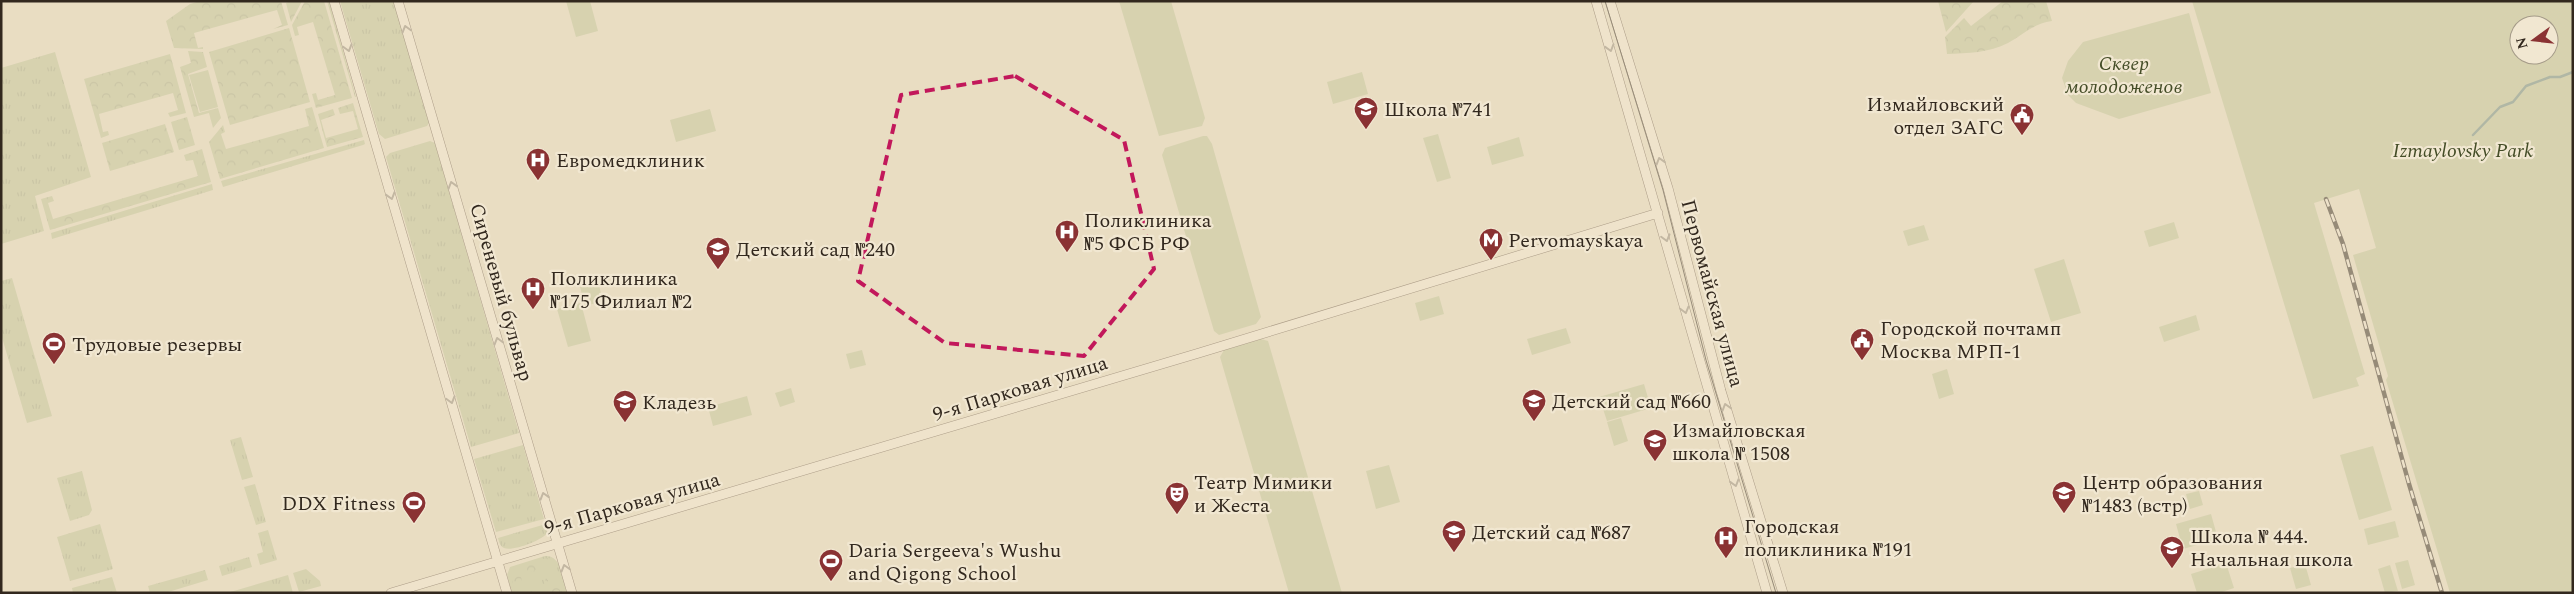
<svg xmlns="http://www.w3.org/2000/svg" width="2574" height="594" font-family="Spectral,serif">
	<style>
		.grass { fill: url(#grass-tufts) }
		.forest { fill: url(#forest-crowns) }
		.park { fill: #c1c698; fill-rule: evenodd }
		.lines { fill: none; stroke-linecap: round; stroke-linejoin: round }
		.stream { stroke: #6c8981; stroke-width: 2.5 }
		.secondary-casing { stroke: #63503f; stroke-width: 10 }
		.secondary { stroke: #f5ebd5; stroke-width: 9 }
		.tram { stroke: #32281e; stroke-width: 1 }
		.rail-casing { stroke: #32281e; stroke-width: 4.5 }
		.rail { stroke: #f1e7d1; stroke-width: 2.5; stroke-dasharray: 8; stroke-linecap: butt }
		.oneway { stroke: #948a7a }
		.marked { fill: none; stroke: #c2185b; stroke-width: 4; stroke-dasharray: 10 6; stroke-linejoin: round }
		.labels { text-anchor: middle; stroke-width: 4.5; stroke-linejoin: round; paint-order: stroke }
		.park-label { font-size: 20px; font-style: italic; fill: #444d27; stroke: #f1e7d1 }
		.poi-label { font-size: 20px; fill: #32281e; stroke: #f1e7d1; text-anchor: start }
		.street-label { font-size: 20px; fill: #32281e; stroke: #f1e7d1 }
	</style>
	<defs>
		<pattern id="grass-tufts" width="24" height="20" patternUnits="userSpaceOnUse" patternTransform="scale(1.25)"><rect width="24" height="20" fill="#c1c698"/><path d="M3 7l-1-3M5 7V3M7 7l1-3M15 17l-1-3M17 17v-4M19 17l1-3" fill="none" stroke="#a6aa83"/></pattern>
		<pattern id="forest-crowns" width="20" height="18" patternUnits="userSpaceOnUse" patternTransform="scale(1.25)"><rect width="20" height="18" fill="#c1c698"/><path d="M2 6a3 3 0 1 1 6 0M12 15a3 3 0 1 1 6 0" fill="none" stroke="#a6aa83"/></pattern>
	</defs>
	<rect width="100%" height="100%" fill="#e9ddc2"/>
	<path class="grass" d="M327 1H329L356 97H355Z
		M340 1H394L429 123 427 126 385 139 379 134Z
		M55 52 91 177 35 196 44 231 1 244V68Z
		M364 140 365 144 363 145 223 187 221 181Z
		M430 141 435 143 519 433 471 447 386 157 390 153Z
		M212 184 213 190 52 239 51 233Z
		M12 278 52 416 27 423 1 334V281Z
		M241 437 253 477 242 480 230 440Z
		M523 445 544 519 496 532 474 459Z
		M82 471 92 510 89 515 70 521 57 478Z
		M255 484 266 522 256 525 244 487Z
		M100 524 113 569 70 581 57 537Z
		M546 524 547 533C543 540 512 552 504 548 500 546 499 542 498 538Z
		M268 530 277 560 260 565 257 554 263 552 258 533Z
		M545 556C562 555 563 580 567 593H512L507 575 510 567Z
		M249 557 252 567 222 576 219 566Z
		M306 569 320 581 321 586 299 592 293 573Z
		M205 570 208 580 165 593H150L148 586Z
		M288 575 293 593H227Z
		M112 577 117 593H73L72 588Z"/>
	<path class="forest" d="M200 1H281L288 25 273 29 282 25 277 10 194 33 198 48 203 47V49L174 48 166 21 190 4Z
		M291 1H302L291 22 286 3Z
		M305 1H324L352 98 316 108 312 94 316 93 318 100 335 95 313 22 297 27 299 35 295 36 292 25Z
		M1938 1H1974L1946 32Z
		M2003 1H2046L2052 21C2034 23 2023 35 2008 43 1989 53 1968 53 1947 54L1945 37 1964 18 1971 26Z
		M289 28 310 102 230 125 209 52Z
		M188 51 203 52 207 67 188 74 199 113 218 108 221 118 213 128 209 113 194 117 180 67 191 63Z
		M170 54 186 113 170 117 168 113 178 110 173 93 99 114 103 132 108 131 109 135 101 138 84 79Z
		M353 103 363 137 327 147 318 114 333 109 335 115 321 120 326 138 358 129 353 111 340 114 338 108Z
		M312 107 324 148 220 179 209 142 223 125 225 132 221 134 226 149 309 126 305 109Z
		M187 117 195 145 179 150 171 122Z
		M165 124 174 152 110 171 102 143Z
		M202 149 211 182 50 230 41 199 52 196 54 201 48 203 53 219 198 176 193 160 186 161 184 155Z
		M548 558 554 560 553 563 521 576 524 593H516L511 577 513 568Z
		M556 575 561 593H549L544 582Z"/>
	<path class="park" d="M566 1H590L598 31 576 37Z
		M1119 1H1171L1205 118 1202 126 1159 136Z
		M2192 1H2573V593H2450L2386 380 2388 376 2353 255 2376 248 2359 189 2314 203 2365 374 2356 378 2359 386 2313 399ZM2519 25H2549V55H2519Z
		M2189 13 2211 93 2119 119 2076 103 2068 95 2062 78 2068 61 2083 42Z
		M208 70 218 107 200 112 189 75Z
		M1362 72 1368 94 1333 104 1327 82Z
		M710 109 716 131 676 142 670 120Z
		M1438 134 1451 178 1437 182 1423 138Z
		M1203 136H1207L1212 144 1261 317 1256 324 1219 335 1214 331 1162 155 1165 148Z
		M1519 137 1524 156 1492 165 1487 147Z
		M2174 222 2179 238 2149 247 2144 231Z
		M1924 225 1929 240 1908 246 1903 231Z
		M2064 259 2081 313 2051 322 2034 269Z
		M596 274 603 301 585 306 578 279Z
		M1439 296 1444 314 1420 321 1415 303Z
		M581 303 591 341 568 347 557 309Z
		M2196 315 2200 330 2164 342 2159 327Z
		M1566 328 1571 343 1532 355 1527 339Z
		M1261 339 1268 341 1342 593H1289L1220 357 1224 350Z
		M862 350 866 365 850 369 846 354Z
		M1947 369 1954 394 1939 399 1932 374Z
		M1644 384 1651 408 1607 421 1599 397Z
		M791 388 795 402 780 407 775 393Z
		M747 396 752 415 713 426 708 407Z
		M1621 418 1628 441 1614 446 1607 422Z
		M2373 446 2392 510 2359 520 2340 455Z
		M1389 465 1400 502 1376 509 1366 471Z
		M2199 491 2203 505 2190 509 2186 494Z
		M2211 514 2218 539 2183 549 2176 524Z
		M2395 521 2399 537 2368 545 2364 529Z
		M2408 560 2415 585 2402 589 2395 563Z
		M2226 563 2234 588 2219 593H2197L2191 574Z
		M2305 564 2311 585 2296 589 2290 568Z
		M2390 565 2398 591 2385 593 2378 569Z"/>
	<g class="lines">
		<path class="stream" d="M2473 135 2500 107 2513 102 2526 86 2550 77H2560L2573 72"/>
		<defs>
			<path id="secondary" d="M334 1 507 593
				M398 1 572 593
				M1596 1 1767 593
				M1610 1 1668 188 1721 391 1783 593
				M391 593 1199 353 1658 213"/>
		</defs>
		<use href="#secondary" class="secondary-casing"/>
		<use href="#secondary" class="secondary"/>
		<path class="tram" d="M1605 1 1663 190 1706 360 1776 593"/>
		<defs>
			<path id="rail" d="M2326 199 2343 244 2409 484 2442 593"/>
		</defs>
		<use href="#rail" class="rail-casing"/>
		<use href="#rail" class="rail"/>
	</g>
	<defs><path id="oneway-chevron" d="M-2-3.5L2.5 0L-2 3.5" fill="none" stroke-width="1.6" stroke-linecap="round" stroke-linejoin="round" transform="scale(1.25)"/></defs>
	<g class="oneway">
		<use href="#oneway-chevron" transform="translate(406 29) rotate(-106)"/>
		<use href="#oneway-chevron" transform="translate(348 48) rotate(74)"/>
		<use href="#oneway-chevron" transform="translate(1610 48) rotate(73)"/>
		<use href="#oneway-chevron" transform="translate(1660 161) rotate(-107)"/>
		<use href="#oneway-chevron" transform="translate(452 185) rotate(-107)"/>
		<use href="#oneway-chevron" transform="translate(391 196) rotate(73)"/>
		<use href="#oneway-chevron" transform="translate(1666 238) rotate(74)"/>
		<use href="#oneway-chevron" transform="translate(1685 310) rotate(75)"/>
		<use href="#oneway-chevron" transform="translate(498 341) rotate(-106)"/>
		<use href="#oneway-chevron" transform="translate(451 400) rotate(74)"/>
		<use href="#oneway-chevron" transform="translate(1726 407) rotate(-107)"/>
		<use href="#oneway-chevron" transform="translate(1735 483) rotate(73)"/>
		<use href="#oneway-chevron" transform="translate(544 496) rotate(-107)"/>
		<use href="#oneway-chevron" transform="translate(565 568) rotate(-106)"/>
	</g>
	<path d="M0 0H2574V594H0ZM1015 76 1124 140 1154 269 1084 356 945 343 858 281 901 95Z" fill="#e9ddc2" fill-opacity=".55" fill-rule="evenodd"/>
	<path class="marked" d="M1015 76 1124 140 1154 269 1084 356 945 343 858 281 901 95Z"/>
	<defs>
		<symbol id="school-pin" viewBox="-11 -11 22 30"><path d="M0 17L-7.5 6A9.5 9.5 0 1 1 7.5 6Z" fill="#8a3233" stroke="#f1e7d1"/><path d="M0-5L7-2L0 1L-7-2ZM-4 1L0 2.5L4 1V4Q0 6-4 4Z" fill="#fff"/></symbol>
		<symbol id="civic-pin" viewBox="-11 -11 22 30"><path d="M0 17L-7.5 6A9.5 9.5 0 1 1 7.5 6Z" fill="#8a3233" stroke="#f1e7d1"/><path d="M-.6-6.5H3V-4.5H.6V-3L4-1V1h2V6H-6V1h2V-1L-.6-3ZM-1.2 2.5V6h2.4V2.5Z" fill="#fff"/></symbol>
		<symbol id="hospital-pin" viewBox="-11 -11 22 30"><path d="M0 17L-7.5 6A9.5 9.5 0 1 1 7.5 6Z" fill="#8a3233" stroke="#f1e7d1"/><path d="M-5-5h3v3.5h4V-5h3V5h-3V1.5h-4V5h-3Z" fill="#fff"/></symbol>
		<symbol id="metro-pin" viewBox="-11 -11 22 30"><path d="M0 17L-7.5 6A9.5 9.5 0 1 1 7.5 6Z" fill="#8a3233" stroke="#f1e7d1"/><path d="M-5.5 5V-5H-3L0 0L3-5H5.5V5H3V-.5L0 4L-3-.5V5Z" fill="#fff"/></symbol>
		<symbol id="stadium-pin" viewBox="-11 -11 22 30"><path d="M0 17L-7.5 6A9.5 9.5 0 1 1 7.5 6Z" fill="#8a3233" stroke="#f1e7d1"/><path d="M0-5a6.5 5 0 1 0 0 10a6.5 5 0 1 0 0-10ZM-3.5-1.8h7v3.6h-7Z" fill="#fff"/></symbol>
		<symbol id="theatre-pin" viewBox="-11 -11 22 30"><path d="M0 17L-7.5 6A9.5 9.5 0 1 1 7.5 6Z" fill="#8a3233" stroke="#f1e7d1"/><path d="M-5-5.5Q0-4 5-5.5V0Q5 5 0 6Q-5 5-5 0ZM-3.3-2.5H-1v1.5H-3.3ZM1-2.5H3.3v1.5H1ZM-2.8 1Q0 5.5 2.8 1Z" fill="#fff"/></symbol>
	</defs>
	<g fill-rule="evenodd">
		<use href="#school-pin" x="1352" y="95" width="28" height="38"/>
		<use href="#civic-pin" x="2008" y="101" width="28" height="38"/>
		<use href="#hospital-pin" x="524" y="146" width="28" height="38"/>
		<use href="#hospital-pin" x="1053" y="218" width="28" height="38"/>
		<use href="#metro-pin" x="1477" y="226" width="28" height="38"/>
		<use href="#school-pin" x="704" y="235" width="28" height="38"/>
		<use href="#hospital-pin" x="519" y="275" width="28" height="38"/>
		<use href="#civic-pin" x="1848" y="326" width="28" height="38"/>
		<use href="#stadium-pin" x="40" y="330" width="28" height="38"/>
		<use href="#school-pin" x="1520" y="387" width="28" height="38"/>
		<use href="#school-pin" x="611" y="388" width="28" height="38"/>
		<use href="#school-pin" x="1641" y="427" width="28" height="38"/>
		<use href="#school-pin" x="2050" y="479" width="28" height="38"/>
		<use href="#theatre-pin" x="1163" y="480" width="28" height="38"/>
		<use href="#stadium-pin" x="400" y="489" width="28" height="38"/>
		<use href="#school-pin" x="1440" y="518" width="28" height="38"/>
		<use href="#hospital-pin" x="1712" y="524" width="28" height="38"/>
		<use href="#school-pin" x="2158" y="534" width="28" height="38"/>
		<use href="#stadium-pin" x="817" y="547" width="28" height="38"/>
	</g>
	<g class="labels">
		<g class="park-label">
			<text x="2124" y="70">Сквер<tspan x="2124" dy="23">молодоженов</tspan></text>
			<text x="2463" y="157">Izmaylovsky Park</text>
		</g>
		<g class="poi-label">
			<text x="2004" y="111" text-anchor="end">Измайловский<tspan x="2004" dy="23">отдел ЗАГС</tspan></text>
			<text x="1384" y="116">Школа №741</text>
			<text x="556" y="167">Евромедклиник</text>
			<text x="1084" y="227">Поликлиника<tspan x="1084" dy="23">№5 ФСБ РФ</tspan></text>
			<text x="1508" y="247">Pervomayskaya</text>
			<text x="736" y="256">Детский сад №240</text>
			<text x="550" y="285">Поликлиника<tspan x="550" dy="23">№175 Филиал №2</tspan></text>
			<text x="1880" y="335">Городской почтамп<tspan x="1880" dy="23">Москва МРП-1</tspan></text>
			<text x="72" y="351">Трудовые резервы</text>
			<text x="1552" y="408">Детский сад №660</text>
			<text x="642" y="409">Кладезь</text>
			<text x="1672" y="437">Измайловская<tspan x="1672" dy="23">школа № 1508</tspan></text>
			<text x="1194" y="489">Театр Мимики<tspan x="1194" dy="23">и Жеста</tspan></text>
			<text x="2082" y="489">Центр образования<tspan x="2082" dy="23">№1483 (встр)</tspan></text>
			<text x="396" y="510" text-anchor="end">DDX Fitness</text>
			<text x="1744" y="533">Городская<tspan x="1744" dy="23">поликлиника №191</tspan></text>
			<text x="1472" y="539">Детский сад №687</text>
			<text x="2190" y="543">Школа № 444.<tspan x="2190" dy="23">Начальная школа</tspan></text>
			<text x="848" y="557">Daria Sergeeva's Wushu<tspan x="848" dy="23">and Qigong School</tspan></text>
		</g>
		<g class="street-label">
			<text transform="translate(502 292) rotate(74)" y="7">Сиреневый бульвар</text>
			<text transform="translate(1713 293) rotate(75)" y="7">Первомайская улица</text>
			<text transform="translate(1020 388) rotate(-17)" y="7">9-я Парковая улица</text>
			<text transform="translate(632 503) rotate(-16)" y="7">9-я Парковая улица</text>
		</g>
	</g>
	<rect width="2574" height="594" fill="none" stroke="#32281e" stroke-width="5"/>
	<g transform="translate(2534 40) rotate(255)"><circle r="24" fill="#f1e7d1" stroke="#a59b89"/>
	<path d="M0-4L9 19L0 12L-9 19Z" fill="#8a3233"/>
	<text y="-8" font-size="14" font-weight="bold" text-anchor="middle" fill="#32281e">N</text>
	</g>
</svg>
